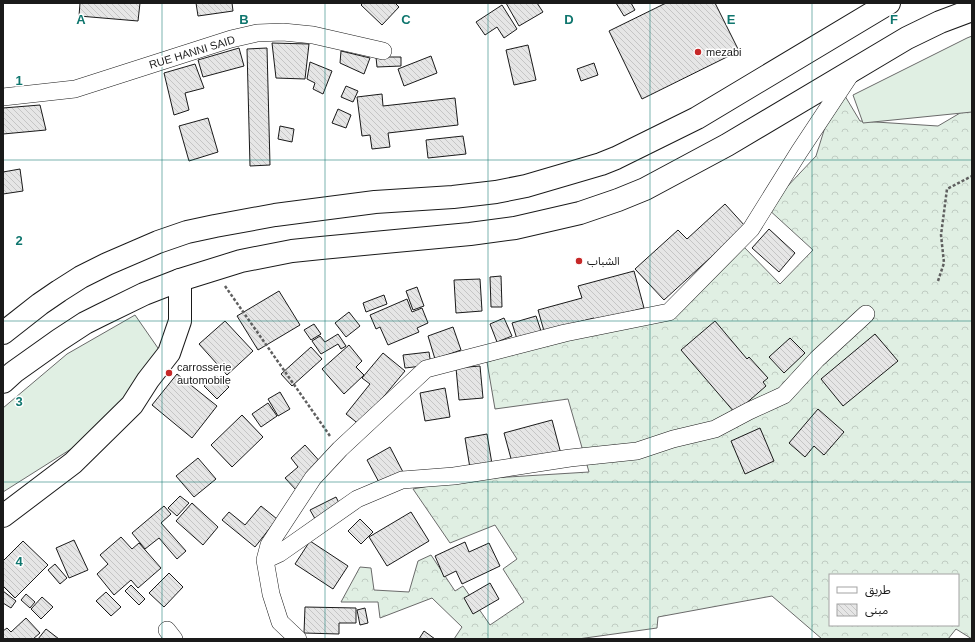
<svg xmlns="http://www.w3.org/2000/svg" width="975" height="642" font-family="Arial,'Noto Sans Arabic',sans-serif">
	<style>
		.forest { fill: url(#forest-crowns); stroke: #6a6a6a; fill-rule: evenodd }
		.pitch { fill: #e0efe3; stroke: #6a6a6a }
		.building { fill: url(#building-back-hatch); stroke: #1a1a1a }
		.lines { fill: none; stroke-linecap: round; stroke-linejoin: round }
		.street-casing { stroke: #1a1a1a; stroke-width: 18 }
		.secondary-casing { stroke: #1a1a1a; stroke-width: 24 }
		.highway-casing { stroke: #1a1a1a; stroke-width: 24 }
		.path { stroke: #5f5f5f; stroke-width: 2.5; stroke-dasharray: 3 2; stroke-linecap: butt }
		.street { stroke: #fff; stroke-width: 17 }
		.secondary { stroke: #fff; stroke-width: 22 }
		.highway { stroke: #fff; stroke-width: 22 }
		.grid { fill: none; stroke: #0f766e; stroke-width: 1; stroke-opacity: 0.55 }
		.poi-dot { fill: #c62828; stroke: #fff; stroke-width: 1.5 }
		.labels { text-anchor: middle; stroke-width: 3; stroke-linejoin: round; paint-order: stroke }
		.street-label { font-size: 11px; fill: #1a1a1a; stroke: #fff }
		.poi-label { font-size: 11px; fill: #1a1a1a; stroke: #fff; text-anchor: start }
		.grid-label { font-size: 13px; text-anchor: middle; font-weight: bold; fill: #0f766e; stroke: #fff; stroke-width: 3; stroke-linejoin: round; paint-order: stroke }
	</style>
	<defs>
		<pattern id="forest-crowns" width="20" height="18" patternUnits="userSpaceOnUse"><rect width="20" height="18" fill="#e0efe3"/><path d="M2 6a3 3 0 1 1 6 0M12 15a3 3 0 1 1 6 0" fill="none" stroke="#c0ccc2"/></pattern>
		<pattern id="building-back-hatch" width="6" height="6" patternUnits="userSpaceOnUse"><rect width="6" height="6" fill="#e6e6e6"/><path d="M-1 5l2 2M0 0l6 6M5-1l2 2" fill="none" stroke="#c5c5c5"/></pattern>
	</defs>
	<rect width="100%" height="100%" fill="#fff"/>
	<path class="forest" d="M845 96 860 121 938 126 972 106V639L956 629 948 639H822L772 596 658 617 657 628 578 639H454L462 627 432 598 380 618 378 602H341L360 567 371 568 374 590 409 592 418 561 431 555 455 591 463 586 490 625 524 602 503 569 517 559 495 525 450 543 413 489 460 480 589 472 568 399 495 409 487 362 678 302 743 246 780 284 813 250 767 208 816 156 831 108ZM830 575H958V625H830Z"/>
	<path class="pitch" d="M972 36V112L863 123 853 95 967 38Z
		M135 315 160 351 130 397 79 444 3 492V408L67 354Z"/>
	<path class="building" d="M80 3H140L138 21 79 16Z
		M196 3H232L233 11 198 16Z
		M363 3H375L376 4 377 3H395L399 7 382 25 361 5Z
		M506 3H537L543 12 519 26Z
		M616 3H631L635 10 624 16Z
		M666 3H715L739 51 642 99 609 31Z
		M502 5 517 29 504 38 497 27 485 35 476 22Z
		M272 43 309 44 305 79 276 78Z
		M528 45 536 80 514 85 506 50Z
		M239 48 244 66 203 77 198 60Z
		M267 48 270 165 250 166 247 49Z
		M341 51 370 58 364 74 340 63Z
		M431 56 437 73 404 86 398 69Z
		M376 57H401V66L377 67Z
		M310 62 332 71 323 94 313 89 315 83 307 79Z
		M594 63 598 75 581 81 577 69Z
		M195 64 204 88 185 93 189 110 174 115 164 73Z
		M346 86 358 91 353 102 341 97Z
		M382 94 383 106 455 98 458 125 388 133 390 147 372 149 370 135 362 136 357 97Z
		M40 105 46 130 3 134V108Z
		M338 109 351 115 346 128 332 123Z
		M208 118 218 152 189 161 179 126Z
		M280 126 294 129 292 142 278 139Z
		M463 136 466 154 428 158 426 140Z
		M20 169 23 191 3 194V172Z
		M725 204 745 226 664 300 635 269 678 230 687 239Z
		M769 229 795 253 779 272 752 248Z
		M634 271 644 308 595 321 594 318 544 331 538 310 582 298 578 286Z
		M501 276 502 307H491L490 277Z
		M480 279 482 311 456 313 454 280Z
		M417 287 424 306 413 310 406 291Z
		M279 291 300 325 258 350 237 316Z
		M384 295 387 304 366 312 363 303Z
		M407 299 412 312 422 308 428 323 417 328 419 332 388 345 380 327 376 329 370 315Z
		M349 312 360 326 346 337 335 323Z
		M536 316 541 331 517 339 512 323Z
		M504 318 512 336 497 342 490 324Z
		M225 321 253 351 227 375 199 344Z
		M715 321 747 359 749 357 768 378 763 382 766 386 735 413 681 350Z
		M314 324 321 334 311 340 304 330Z
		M453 327 461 350 435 359 428 336Z
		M338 334 346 346 341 349 338 344 321 354 312 341 320 336 325 342Z
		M875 334 898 361 843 406 821 379Z
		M790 338 805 353 784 373 769 357Z
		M349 345 362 361 356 367 364 375 344 394 322 369Z
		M311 347 322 359 292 386 281 374Z
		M429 352 431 365 405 368 403 355Z
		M383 353 405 371 360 425 346 414 370 384 362 378Z
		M480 366 483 398 459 400 456 368Z
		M177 374 217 406 192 438 152 405Z
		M215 375 229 387 217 399 204 386Z
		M445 388 450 417 425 421 420 393Z
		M280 392 290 409 278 416 268 399Z
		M268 403 277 416 261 427 252 414Z
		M818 409 844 432 824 455 814 446 805 457 789 443Z
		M242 415 263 437 232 467 211 445Z
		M552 420 561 454 513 466 504 433Z
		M760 428 774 461 745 474 731 441Z
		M487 434 493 470 471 474 465 438Z
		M305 445 323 465 296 490 285 478 298 467 291 458Z
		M390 447 404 474 381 486 367 460Z
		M198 458 216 479 194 497 176 476Z
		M180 496 189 503 177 516 168 508Z
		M336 497 343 511 318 524 310 510Z
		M192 503 218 527 203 545 176 521Z
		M164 506 171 514 161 523 186 551 177 559 159 538 145 549 132 533Z
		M261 506 277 519 255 547 222 520 229 512 245 525Z
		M411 512 429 541 387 566 369 537Z
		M360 519 373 532 361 544 348 531Z
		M121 537 132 549 139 543 161 568 138 588 131 580 114 595 97 574 108 564 100 555Z
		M74 540 88 570 69 578 56 548Z
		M23 541 48 565 15 598 3 586V561Z
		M310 541 348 566 333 589 295 564Z
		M465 542 469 552 489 543 500 566 462 584 456 571 444 577 435 556Z
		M55 564 67 578 60 584 48 570Z
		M169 573 183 587 164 607 149 593Z
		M490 583 499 599 473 614 464 598Z
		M131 585 145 599 139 605 125 591Z
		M3 591 16 601 11 608 3 603Z
		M106 592 121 607 111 616 96 601Z
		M26 594 35 602 30 608 21 600Z
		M42 597 53 607 41 619 31 609Z
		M305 607 356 608V623H339V634L304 633Z
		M365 608 368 623 360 625 357 610Z
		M26 618 40 633 33 639H3V631L7 628 11 632Z
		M46 629 59 639H38Z
		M424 631 435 639H419Z"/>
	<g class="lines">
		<defs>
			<path id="street" d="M852 72 799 152 751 229 669 312 565 333 426 369 340 449 313 478 269 545 265 560 280 553 357 499 402 480 454 476 570 458 637 451 673 439 715 429 749 411 784 395 817 359 866 314
				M3 97 75 89 231 39 257 33 283 32 313 35 383 51
				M265 560 271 594 280 622 298 639
				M167 630 174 639"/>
			<path id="secondary" d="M3 516 73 463 132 405 148 380 169 353 180 321V280"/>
			<path id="highway" d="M3 333 40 304 59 291 81 277 107 264 158 242 187 232 215 226 275 215 375 202 453 197 496 192 526 186 601 164 616 158 697 118 889 3
				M3 382 14 372 59 340 85 323 101 315 144 294 180 280 241 261 292 251 321 248 470 234 515 228 580 213 618 200 645 189 727 145 907 38 940 22 972 10"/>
		</defs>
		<use href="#street" class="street-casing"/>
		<use href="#secondary" class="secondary-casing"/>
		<use href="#highway" class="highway-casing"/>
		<path class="path" d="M938 281 944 263 941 235 947 189 972 176
			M225 286 330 436"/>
		<use href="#street" class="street"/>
		<use href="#secondary" class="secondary"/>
		<use href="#highway" class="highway"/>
	</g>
	<path class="grid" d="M162 3V639M325 3V639M488 3V639M650 3V639M812 3V639M3 160H972M3 321H972M3 482H972"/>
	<g class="poi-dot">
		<circle cx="698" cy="52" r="4"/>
		<circle cx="579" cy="261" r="4"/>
		<circle cx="169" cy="373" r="4"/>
	</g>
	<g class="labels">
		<g class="street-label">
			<text transform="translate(192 52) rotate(-17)" y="4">RUE HANNI SAID</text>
		</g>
		<g class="poi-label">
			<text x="706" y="56">mezabi</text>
			<text x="587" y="265">الشباب</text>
			<text x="177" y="371">carrosserie<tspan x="177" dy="13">automobile</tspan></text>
		</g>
	</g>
	<g class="grid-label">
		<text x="81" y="24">A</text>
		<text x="244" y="24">B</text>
		<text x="406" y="24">C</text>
		<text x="569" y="24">D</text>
		<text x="731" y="24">E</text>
		<text x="894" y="24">F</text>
		<text x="19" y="85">1</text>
		<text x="19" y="245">2</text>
		<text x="19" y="406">3</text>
		<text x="19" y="566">4</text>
	</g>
	<rect width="975" height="642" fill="none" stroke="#1a1a1a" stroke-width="8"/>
	<rect x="829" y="574" width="130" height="52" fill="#ffffff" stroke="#a3a3a3"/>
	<rect x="837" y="587" width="20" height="6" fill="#ffffff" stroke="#a3a3a3"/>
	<text x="865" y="594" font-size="12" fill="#1a1a1a">طريق</text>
	<rect x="837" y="604" width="20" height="12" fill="url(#building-back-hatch)" stroke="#a3a3a3"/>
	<text x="865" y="614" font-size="12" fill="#1a1a1a">مبنى</text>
</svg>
